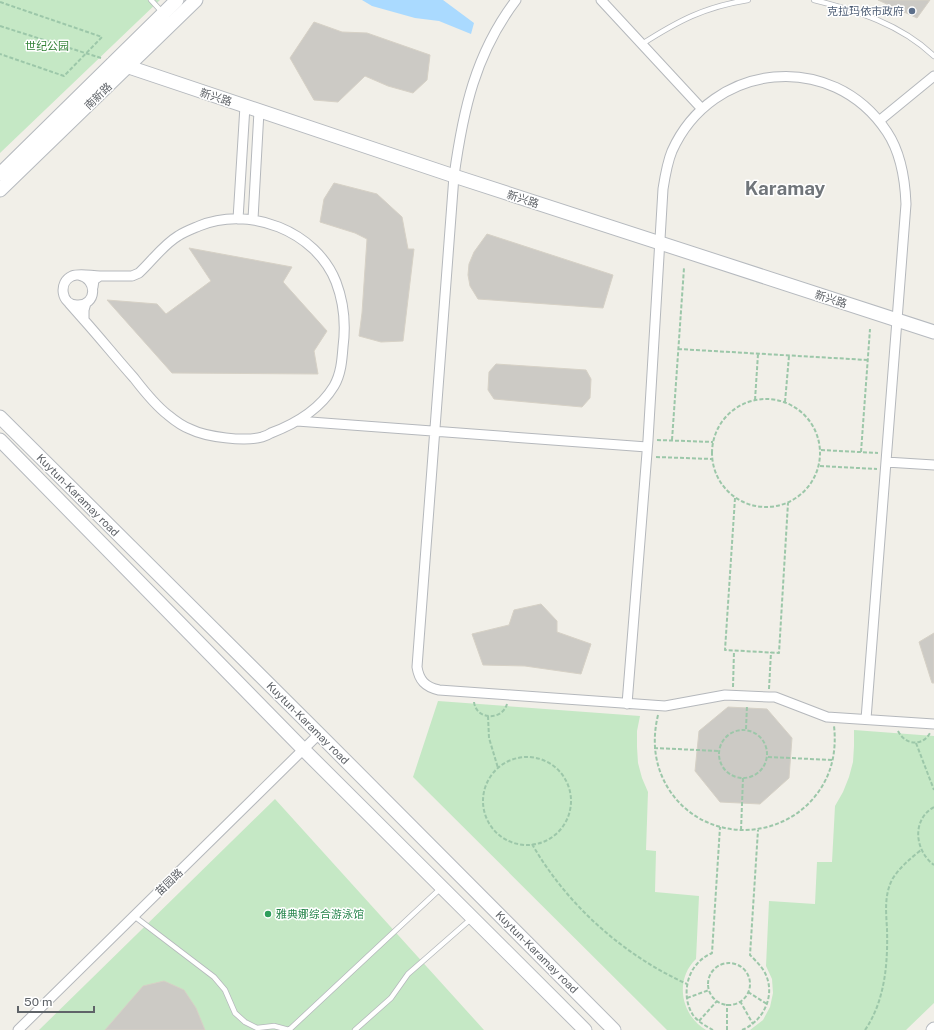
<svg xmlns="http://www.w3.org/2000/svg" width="934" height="1030" font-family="'Public Sans','Noto Sans SC',sans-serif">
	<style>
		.green { fill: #c5e8c5 }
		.water { fill: #aadaff }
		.building { fill: #cccac5; stroke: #d6d1c6 }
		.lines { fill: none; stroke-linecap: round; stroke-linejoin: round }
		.lane-casing { stroke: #b5b8bc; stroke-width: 6 }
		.street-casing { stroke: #b5b8bc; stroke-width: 11 }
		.secondary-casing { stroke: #b6babf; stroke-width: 15 }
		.path { stroke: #9cc7a9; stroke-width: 2; stroke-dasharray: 4 2; stroke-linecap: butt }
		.lane { stroke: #fff; stroke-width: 4.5 }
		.street { stroke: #fff; stroke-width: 9 }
		.secondary { stroke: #fff; stroke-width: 13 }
		.service-dot { fill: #5c6f8a; stroke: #fff; stroke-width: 1.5 }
		.leisure-dot { fill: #2e9e5b; stroke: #fff; stroke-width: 1.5 }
		.labels { text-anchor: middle; stroke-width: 3; stroke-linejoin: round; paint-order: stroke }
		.service-label { font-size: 11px; fill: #4e5e75; stroke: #fff; text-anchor: end }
		.park-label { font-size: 11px; fill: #348238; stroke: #fff }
		.street-label { font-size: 11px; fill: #5f6368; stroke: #fff }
		.leisure-label { font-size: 11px; fill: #27864d; stroke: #fff; text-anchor: start }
		.town-label { font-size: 19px; font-weight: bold; fill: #70757a; stroke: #fff }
	</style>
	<rect width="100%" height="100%" fill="#f1efe8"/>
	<path class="green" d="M0 0H160L0 153Z
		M438 701 640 716 637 731V747L638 763 642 778 648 792 646 850 656 851 655 892 699 896 696 959C674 980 681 1015 706 1030H667L413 777Z
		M854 730 934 736V1003L906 1030H750L763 1020 770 1007 773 993 772 979 766 966 769 901 815 904 817 862H832L835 806 843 792 849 777 853 762 854 746Z
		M275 799 484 1030H39Z"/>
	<path class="water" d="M362 0H443L474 23 471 34 439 21 415 18 372 6Z"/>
	<path class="building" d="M878 0H930L917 18Z
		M314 22 342 32 367 33 430 55 427 80 413 93 388 86 365 76 338 102 314 100 290 58Z
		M334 183 377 194 402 217 408 249H414L403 341 381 342 359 336 362 313 367 239 355 233 320 222 324 199Z
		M487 234 613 275 603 308 478 299 470 286 468 275 469 264 474 252Z
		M189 248 292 267 283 282 327 331 314 351 318 374 172 373 107 300 157 304 166 314 211 281Z
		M496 364 586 370 591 379 590 398 582 407 494 399 488 390 489 372Z
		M541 604 557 621V632L591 644 581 674 525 666 483 665 472 634 509 625 514 610Z
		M934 633V683H932L919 642Z
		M728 707 767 709 792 738 789 778 760 804 720 802 695 771 699 731Z
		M164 981 184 990 196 1008 205 1030H105L143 986Z"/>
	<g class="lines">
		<defs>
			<path id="lane" d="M151 0 162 12
				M814 0C858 11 900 24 934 56
				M642 44C678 21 704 7 748 0
				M134 916 214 977 225 990 235 1013 245 1022 257 1028 274 1026 289 1030 441 888
				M355 1030 391 998 408 974 472 918"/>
			<path id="street" d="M516 0C475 54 463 111 454 176L417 667C419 680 425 687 439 690L665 706 725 695 769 697H775L827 717 934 724
				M601 0 702 109
				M879 121 934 76
				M238 219 245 106
				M253 219 259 111
				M79 275C98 279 97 306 77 305 61 305 58 282 72 276 80 273 91 276 100 276L94 280 93 287
				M69 303 84 320V310L86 303
				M84 320C101 339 117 359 134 378 144 391 155 405 168 415 174 420 182 426 190 429 206 437 245 442 262 437 265 436 268 435 271 433 295 424 320 409 334 386 341 374 342 360 343 347 346 324 344 303 336 282 316 231 249 205 199 226 192 229 184 232 178 236 163 245 152 261 139 273L132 276H100
				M297 421 647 447
				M886 462 934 465
				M627 704 648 440 663 189C665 176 667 163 672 151 712 62 832 49 887 132 901 153 905 178 906 204L866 719
				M18 1030 319 734"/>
			<path id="secondary" d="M114 62 454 176 934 332
				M0 174 177 0
				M0 190 196 0
				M0 417 319 734 614 1030
				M0 440 304 750 585 1030
				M933 1030 934 1029"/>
		</defs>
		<use href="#lane" class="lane-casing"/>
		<use href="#street" class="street-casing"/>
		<use href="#secondary" class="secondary-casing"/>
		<path class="path" d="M0 2 102 37 64 76 0 54
			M0 26 101 58
			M678 349 868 360
			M712 453a54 54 0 1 1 108 0a54 54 0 1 1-108 0Z
			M755 400 758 354
			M785 402 789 356
			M657 440 713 442
			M672 440 684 268
			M821 450 878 453
			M861 452 870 329
			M656 457 712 459
			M820 466 877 469
			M735 498 725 650 779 653 788 503
			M733 687 734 651
			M769 689 771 652
			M474 702C476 720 502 721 507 704
			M658 715C652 740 654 765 668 788 706 849 797 842 827 777 834 761 836 744 834 726
			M488 716 489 738 498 768
			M746 729 747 705
			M719 754a24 24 0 1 1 48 0a24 24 0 1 1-48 0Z
			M898 731C905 745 922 747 930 733
			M916 743 934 790
			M654 748 719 751
			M768 757 832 760
			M483 801a44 44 0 1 1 88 0a44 44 0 1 1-88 0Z
			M934 807C911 820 915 851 934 865
			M741 830 743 778
			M532 844C567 905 623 955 687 984
			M708 984a21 21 0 1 1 42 0a21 21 0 1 1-42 0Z
			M748 992 767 1004
			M687 998 709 990
			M740 1001 753 1024
			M699 1021 717 1001
			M713 1030C706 1026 698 1022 693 1015 683 1000 685 977 697 964 701 959 706 956 712 953L720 827
			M727 1030V1004
			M742 1030C764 1021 777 994 764 971 760 965 755 960 750 955L758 830
			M865 1030C885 1001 888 963 887 929 886 912 884 894 893 878 901 866 910 859 921 850"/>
		<use href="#lane" class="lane"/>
		<use href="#street" class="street"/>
		<use href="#secondary" class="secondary"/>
	</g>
	<circle class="service-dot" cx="912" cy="11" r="4"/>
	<circle class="leisure-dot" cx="268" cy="914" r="4"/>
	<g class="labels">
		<g class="service-label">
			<text x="904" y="15">克拉玛依市政府</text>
		</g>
		<g class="park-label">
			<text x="47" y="50">世纪公园</text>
		</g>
		<g class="street-label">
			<text transform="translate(98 96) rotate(-44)" y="4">南新路</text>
			<text transform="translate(216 97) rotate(18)" y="4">新兴路</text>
			<text transform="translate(523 199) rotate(18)" y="4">新兴路</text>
			<text transform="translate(831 299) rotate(18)" y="4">新兴路</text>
			<text transform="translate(78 495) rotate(45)" y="4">Kuytun-Karamay road</text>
			<text transform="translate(308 723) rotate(45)" y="4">Kuytun-Karamay road</text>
			<text transform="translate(169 882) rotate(-44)" y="4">苗园路</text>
			<text transform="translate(537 952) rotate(45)" y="4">Kuytun-Karamay road</text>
		</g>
		<g class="leisure-label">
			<text x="276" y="918">雅典娜综合游泳馆</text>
		</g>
		<g class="town-label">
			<text x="785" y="195">Karamay</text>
		</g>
	</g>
	<path d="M18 1006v6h76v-6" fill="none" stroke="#5f6368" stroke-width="2"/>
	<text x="24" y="1006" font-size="12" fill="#5f6368" stroke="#ffffff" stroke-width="3" paint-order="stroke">50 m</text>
</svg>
